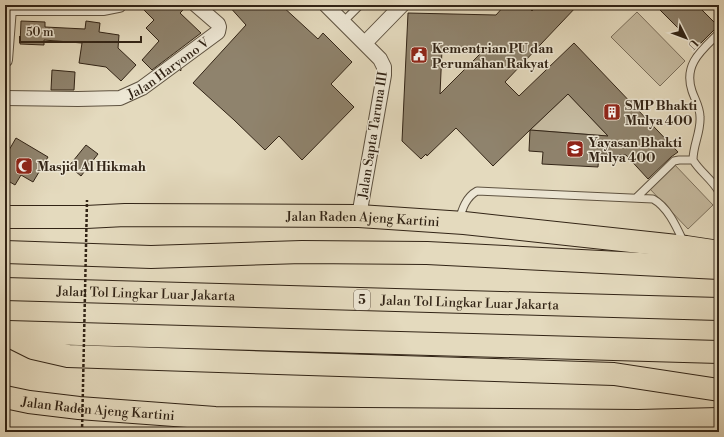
<svg xmlns="http://www.w3.org/2000/svg" width="724" height="437" font-family="'Libre Bodoni',serif">
	<style>
		.green { fill: #c6bba1; stroke: #7c705c }
		.building { fill: #8f836d; stroke: #322416; fill-rule: evenodd }
		.lines { fill: none; stroke-linecap: round; stroke-linejoin: round }
		.lane-casing { stroke: #5e5240; stroke-width: 9 }
		.street-casing { stroke: #5e5240; stroke-width: 16 }
		.highway-casing { stroke: #322416; stroke-width: 24 }
		.lane { stroke: #ede7d5; stroke-width: 7 }
		.street { stroke: #ede7d5; stroke-width: 14 }
		.highway { stroke: #e4dabe; stroke-width: 22 }
		.path-bridge { stroke: #322416; stroke-width: 2.5; stroke-dasharray: 3 2; stroke-linecap: butt }
		.labels { text-anchor: middle; stroke-width: 3; stroke-linejoin: round; paint-order: stroke }
		.shield { fill: #ede7d5; stroke: #6a5e4f; stroke-width: 1 }
		.shield-label { font-size: 12px; font-weight: bold; fill: #322416 }
		.poi-label { font-size: 13px; font-weight: bold; fill: #322416; stroke: #ede7d5; text-anchor: start }
		.street-label { font-size: 13px; fill: #322416; stroke: #ede7d5 }
	</style>
	<rect width="100%" height="100%" fill="#e4dabe"/>
	<filter id="stains"><feTurbulence type="fractalNoise" baseFrequency=".005" numOctaves="4"/><feColorMatrix values="0 0 0 0 .2 0 0 0 0 .09 0 0 0 0 .02 0 0 0 .5 -.17"/></filter>
	<radialGradient id="worn" r=".72"><stop offset=".6" stop-color="#630" stop-opacity="0"/><stop offset="1" stop-color="#630" stop-opacity=".3"/></radialGradient>
	<path class="green" d="M637 12 685 61 660 86 611 37Z
		M568 94 608 136 530 130Z
		M674 164 713 205 688 229 649 188Z"/>
	<path class="building" d="M139 5H188L180 13 201 33 152 70 142 60 159 41 146 28 154 20Z
		M228 5H281L318 39 323 33 352 62 331 84 354 107 302 160 279 136 265 150 234 120 193 83 246 25Z
		M505 5H526L532 11 538 5H578L505 82 519 96 574 43 678 152 671 157 648 179 626 155 599 154 598 167 542 164 543 152 529 151 530 130 608 136 568 94 530 130 493 166 456 128 427 156 426 154 421 159 402 141 408 13 496 15ZM442 50H484L440 94Z
		M655 5H697L718 26 697 47Z
		M21 21 45 22V27L85 29 86 21 100 23 99 32 119 35 118 48 136 65 121 81 106 67 79 63 82 43 44 40V45L20 44Z
		M52 70 75 72 74 90H51Z
		M16 138 48 157 33 182 21 175 15 185 5 179V157Z
		M86 145 98 154 81 176 69 166Z"/>
	<g class="lines">
		<defs>
			<path id="lane" d="M343 22 360 5
				M719 33C702 50 683 64 692 91 695 100 700 107 700 117 701 132 693 145 693 160 700 172 712 179 719 192
				M636 198 674 161 679 160H693
				M459 221C462 209 466 197 477 191L653 199C668 207 677 228 684 243"/>
			<g id="street">
				<path d="M326 5 380 59 384 67V75L359 216"/>
				<path d="M5 8H104L119 5"/>
				<path d="M365 43 402 5"/>
				<path d="M5 60 9 8"/>
				<path id="s1" d="M5 98 78 99 120 98 142 88 218 32 219 27 218 24 196 5"/>
			</g>
			<g id="highway">
				<path id="s2" d="M5 217H86L125 215 359 216 464 223 686 247 719 252"/>
				<path d="M5 252 151 257 302 252 427 253 719 268"/>
				<path id="s3" d="M5 289 719 309"/>
				<path d="M8 332 719 352"/>
				<path d="M5 334 33 348 68 356 614 374 719 390"/>
				<path id="s4" d="M5 397 29 402 79 408 215 418 638 421 719 419"/>
			</g>
		</defs>
		<use href="#lane" class="lane-casing"/>
		<use href="#street" class="street-casing"/>
		<use href="#highway" class="highway-casing"/>
		<use href="#lane" class="lane"/>
		<use href="#street" class="street"/>
		<use href="#highway" class="highway"/>
		<path class="path-bridge" d="M82 432 87 200"/>
	</g>
	<defs>
		<symbol id="civic-square" viewBox="-11 -11 22 22"><rect x="-9" y="-9" width="18" height="18" rx="4" fill="#8f2418" stroke="#ede7d5"/><path d="M-.6-6.5H3V-4.5H.6V-3L4-1V1h2V6H-6V1h2V-1L-.6-3ZM-1.2 2.5V6h2.4V2.5Z" fill="#fff"/></symbol>
		<symbol id="building-square" viewBox="-11 -11 22 22"><rect x="-9" y="-9" width="18" height="18" rx="4" fill="#8f2418" stroke="#ede7d5"/><path d="M-4-6H4V6H1V3H-1V6H-4ZM-2.5-4.3h1.7v1.8h-1.7ZM.8-4.3h1.7v1.8H.8ZM-2.5-1h1.7V.8h-1.7ZM.8-1h1.7V.8H.8Z" fill="#fff"/></symbol>
		<symbol id="school-square" viewBox="-11 -11 22 22"><rect x="-9" y="-9" width="18" height="18" rx="4" fill="#8f2418" stroke="#ede7d5"/><path d="M0-5L7-2L0 1L-7-2ZM-4 1L0 2.5L4 1V4Q0 6-4 4Z" fill="#fff"/></symbol>
		<symbol id="mosque-square" viewBox="-11 -11 22 22"><rect x="-9" y="-9" width="18" height="18" rx="4" fill="#8f2418" stroke="#ede7d5"/><path d="M3.5-4.9A6 6 0 1 0 3.5 4.9A5 5 0 1 1 3.5-4.9Z" fill="#fff"/></symbol>
	</defs>
	<g fill-rule="evenodd">
		<use href="#civic-square" x="409" y="45" width="20" height="20"/>
		<use href="#building-square" x="602" y="102" width="20" height="20"/>
		<use href="#school-square" x="565" y="139" width="20" height="20"/>
		<use href="#mosque-square" x="14" y="156" width="20" height="20"/>
	</g>
	<g class="labels">
		<rect class="shield" x="354" y="290" width="16" height="20" rx="3"/>
		<g class="shield-label">
			<text x="362" y="304">5</text>
		</g>
		<g class="poi-label">
			<text x="432" y="53">Kementrian PU dan<tspan x="432" dy="15">Perumahan Rakyat</tspan></text>
			<text x="625" y="110">SMP Bhakti<tspan x="625" dy="15">Mulya 400</tspan></text>
			<text x="588" y="147">Yayasan Bhakti<tspan x="588" dy="15">Mulya 400</tspan></text>
			<text x="37" y="171">Masjid Al Hikmah</text>
		</g>
		<g class="street-label">
			<text dy="5" stroke="none"><textPath href="#s1" startOffset="172">Jalan Haryono V</textPath></text>
			<text transform="translate(372 135) rotate(-81)" y="5">Jalan Sapta Taruna III</text>
			<text dy="5" stroke="none"><textPath href="#s2" startOffset="358">Jalan Raden Ajeng Kartini</textPath></text>
			<text dy="5" stroke="none"><textPath href="#s3" startOffset="141">Jalan Tol Lingkar Luar Jakarta</textPath></text>
			<text dy="5" stroke="none"><textPath href="#s3" startOffset="465">Jalan Tol Lingkar Luar Jakarta</textPath></text>
			<text dy="5" stroke="none"><textPath href="#s4" startOffset="94">Jalan Raden Ajeng Kartini</textPath></text>
		</g>
	</g>
	<rect width="724" height="437" fill="none" stroke="#e4dabe" stroke-width="20"/>
	<rect x="6" y="6" width="712" height="425" fill="none" stroke="#322416" stroke-width="2"/>
	<rect x="10" y="10" width="704" height="417" fill="none" stroke="#322416"/>
	<g transform="translate(686 38) rotate(132)" stroke="#ede7d5" stroke-width="3" paint-order="stroke">
	<path d="M0-3L7 15L0 10L-7 15Z" fill="#322416"/>
	<text y="-6" font-size="11" font-weight="bold" text-anchor="middle" fill="#322416">U</text>
	</g>
	<path d="M20 36v6h121v-6" fill="none" stroke="#322416" stroke-width="2"/>
	<text x="26" y="36" font-size="12" fill="#322416" stroke="#ede7d5" stroke-width="3" paint-order="stroke">50 m</text>
	<rect width="100%" height="100%" filter="url(#stains)"/>
	<rect width="100%" height="100%" fill="url(#worn)"/>
</svg>
